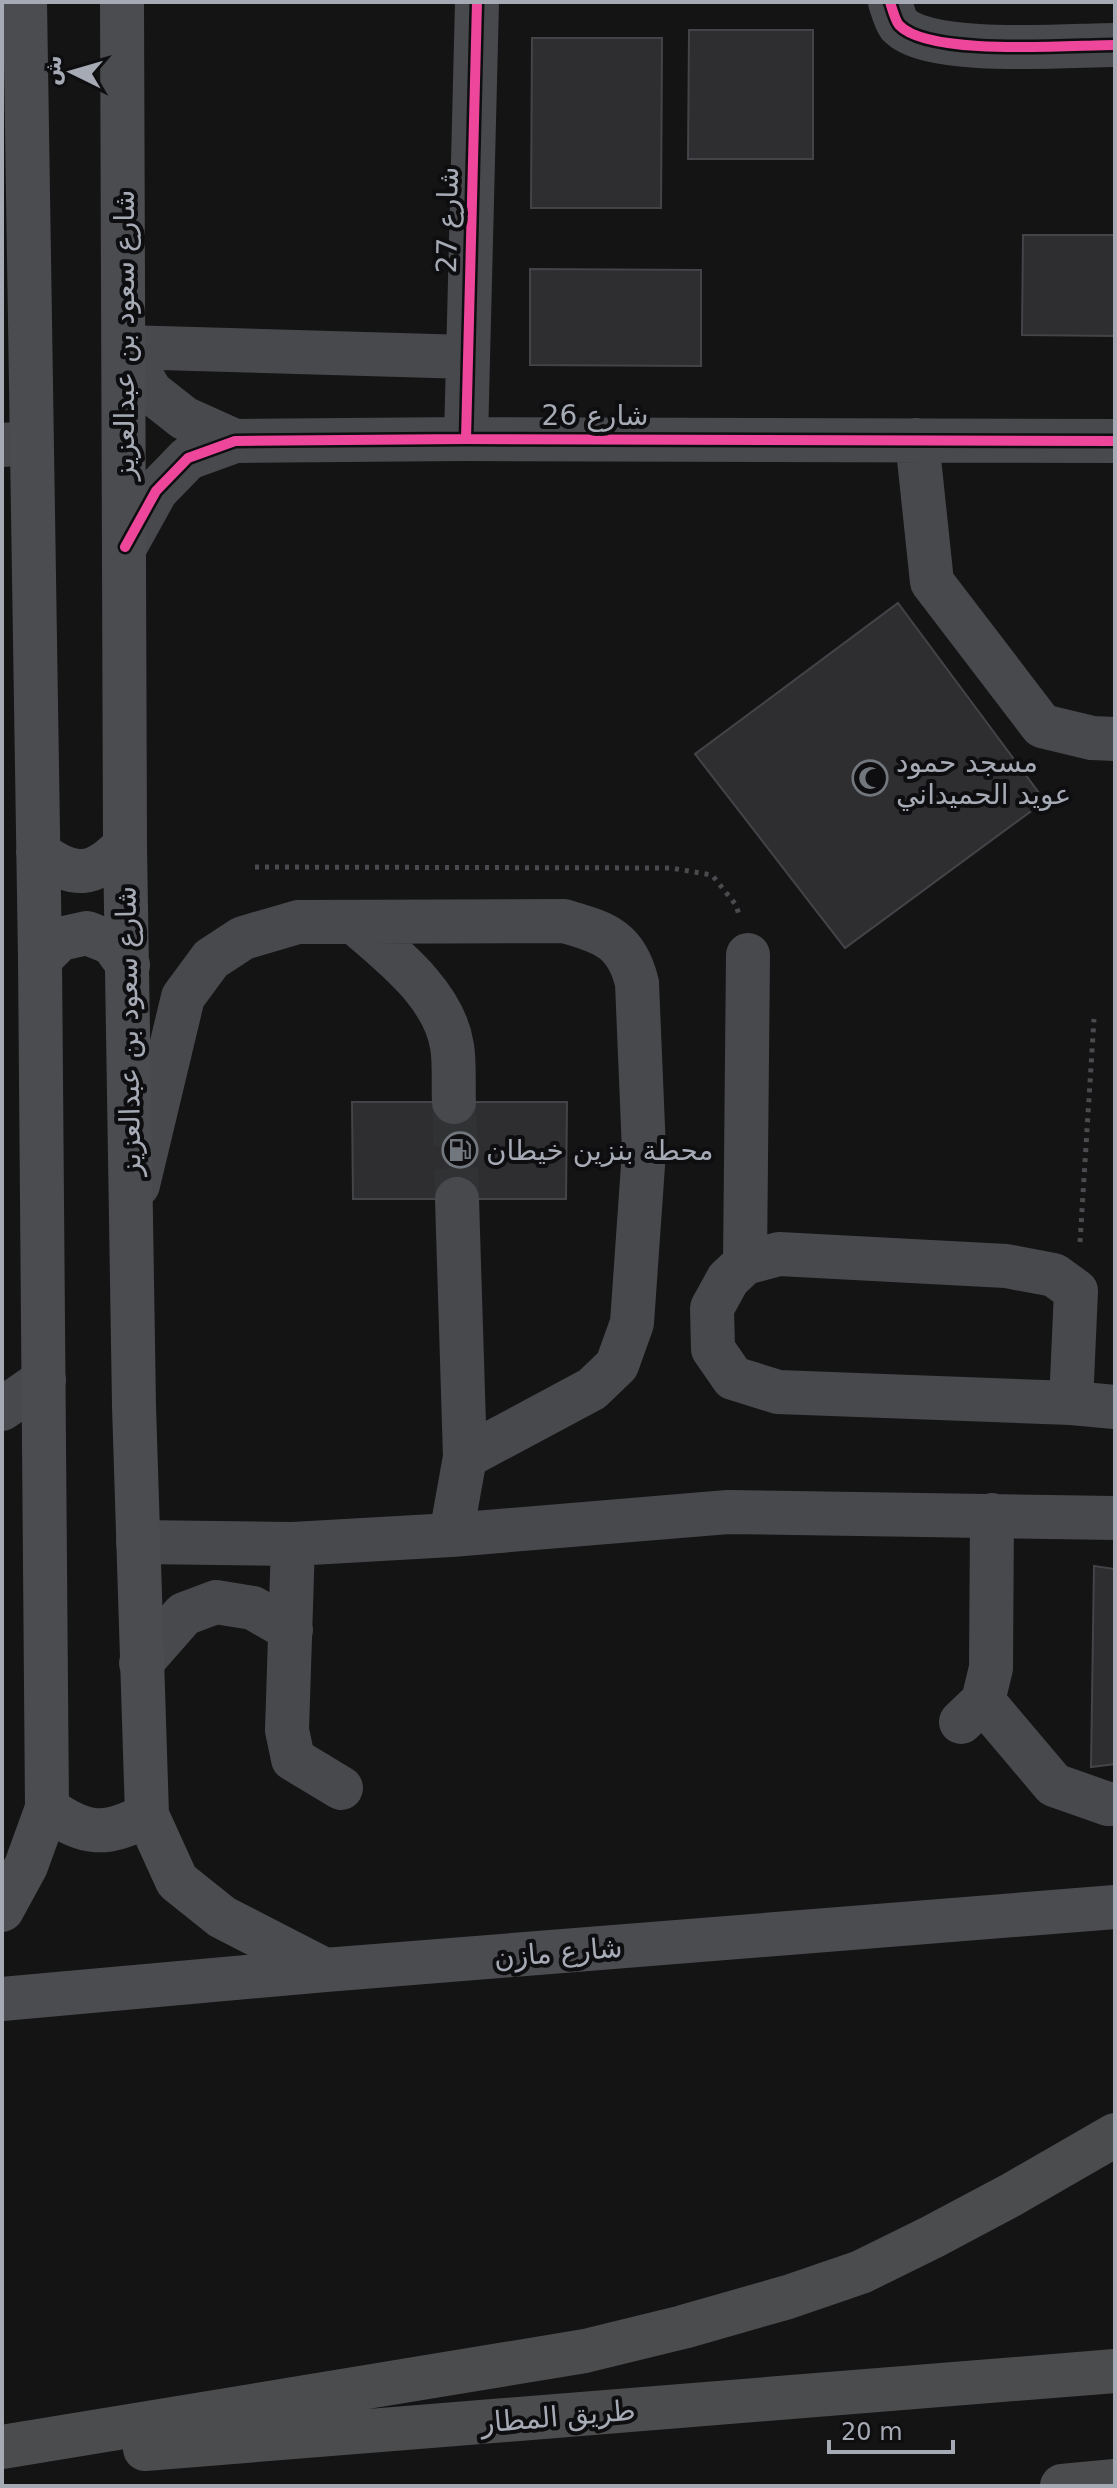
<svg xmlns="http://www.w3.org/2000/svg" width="1117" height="2488" font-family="'DejaVu Sans',Cairo,sans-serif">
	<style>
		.building { fill: #2e2e30; stroke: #434448; stroke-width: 2 }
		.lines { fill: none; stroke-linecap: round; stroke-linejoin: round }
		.minor-tunnel { stroke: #313234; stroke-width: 44; stroke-dasharray: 44 22; stroke-linecap: butt }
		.path { stroke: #4a4b4f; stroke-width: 5; stroke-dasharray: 4 6; stroke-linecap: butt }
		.minor { stroke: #48494d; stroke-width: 44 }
		.major { stroke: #4a4c4f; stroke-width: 44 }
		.highway { stroke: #4b4c4e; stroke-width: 44 }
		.cycleway-casing { stroke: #0e0e10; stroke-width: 15 }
		.cycleway { stroke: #ed469a; stroke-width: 10 }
		.labels { text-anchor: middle; stroke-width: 8; stroke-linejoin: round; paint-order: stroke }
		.street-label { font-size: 28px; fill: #a5aab5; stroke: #0e0e10 }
		.poi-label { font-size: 28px; fill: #a5aab5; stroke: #0e0e10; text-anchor: start }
	</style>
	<rect width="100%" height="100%" fill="#141414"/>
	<path class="building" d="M689 30H813V159H688Z
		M532 38H662L661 208H531Z
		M1023 235H1115V336L1022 335Z
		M530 269 701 270V366L530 365Z
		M898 603 1045 801 845 948 695 754Z
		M352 1102H567L566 1199H353Z
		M1094 1566 1115 1569V1764L1091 1767Z"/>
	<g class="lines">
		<path class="minor-tunnel" d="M454 1102 457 1199"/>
		<path class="path" d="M255 867 671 868 712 875 736 905 739 915
			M1080 1242 1094 1019"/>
		<path class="minor" d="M890 2C892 8 895 20 899 25 929 57 1071 45 1115 45
			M124 347 468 357
			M124 347 151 392 184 418 235 441
			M466 439 477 2
			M917 440 932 582 1042 726 1092 738 1115 739
			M2 445 31 443
			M125 547 156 491 188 458 235 441 466 439 1115 441
			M354 922C391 954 444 994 452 1046 455 1064 453 1084 454 1102
			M138 1185 183 997 211 959 243 938 298 922 564 921C604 933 626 938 637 983L644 1151 632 1323 617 1365 592 1389 465 1457
			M745 1263 748 955
			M1071 1403 1076 1291 1054 1275 1006 1266 779 1254 745 1263 728 1279 712 1308 713 1349 733 1378 778 1392 1071 1403 1115 1407
			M2 1409 44 1380
			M451 1535 465 1457 457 1199
			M138 1542 293 1544 451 1535 728 1512 1115 1518
			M293 1544 287 1730 293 1759 341 1788
			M141 1663 184 1614 216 1602 253 1608 291 1630
			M983 1701 1054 1785 1108 1804H1115
			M961 1722 983 1701 991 1668 992 1515"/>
		<path class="major" d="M122 2 125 845 134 1406 147 1815 177 1881 222 1917 325 1970
			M38 852C73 879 94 878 125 845
			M40 959 60 939 87 933 112 943 128 965
			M47 1808C85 1836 106 1837 147 1815
			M2 1910 26 1866 47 1808 40 959 25 2
			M2 1999 325 1970 1115 1907"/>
		<path class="highway" d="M2 2447 585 2351 683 2327 788 2297 861 2272 932 2237 1011 2195 1115 2135
			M145 2449 1115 2371
			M1062 2486 1115 2481"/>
		<defs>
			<path id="cycleway" d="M890 2C892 8 895 20 899 25 929 57 1071 45 1115 45
				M466 439 477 2
				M125 547 156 491 188 458 235 441 466 439 1115 441"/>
		</defs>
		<use href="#cycleway" class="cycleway-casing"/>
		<use href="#cycleway" class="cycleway"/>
	</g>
	<defs>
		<symbol id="mosque-ring" viewBox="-11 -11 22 22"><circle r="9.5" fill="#0e0e10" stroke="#72767d" stroke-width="1.5"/><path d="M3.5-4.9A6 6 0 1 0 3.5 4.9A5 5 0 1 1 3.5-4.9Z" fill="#72767d"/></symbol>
		<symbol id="fuel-ring" viewBox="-11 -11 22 22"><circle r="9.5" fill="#0e0e10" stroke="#72767d" stroke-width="1.5"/><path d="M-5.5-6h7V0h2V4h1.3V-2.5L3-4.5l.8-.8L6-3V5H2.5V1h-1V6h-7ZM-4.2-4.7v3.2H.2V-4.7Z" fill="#72767d"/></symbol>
	</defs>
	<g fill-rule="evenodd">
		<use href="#mosque-ring" x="850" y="758" width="40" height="40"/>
		<use href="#fuel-ring" x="440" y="1130" width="40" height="40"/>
	</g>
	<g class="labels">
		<g class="street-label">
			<text transform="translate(447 220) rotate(-89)" y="10">شارع 27</text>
			<text transform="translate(124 335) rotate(-90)" y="10">شارع سعود بن عبدالعزيز</text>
			<text x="595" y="425">شارع 26</text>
			<text transform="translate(128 1031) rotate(-91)" y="10">شارع سعود بن عبدالعزيز</text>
			<text transform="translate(558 1952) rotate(-5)" y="10">شارع مازن</text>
			<text transform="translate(558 2416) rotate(-5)" y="10">طريق المطار</text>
		</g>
		<g class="poi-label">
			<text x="896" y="772">مسجد حمود<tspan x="896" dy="32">عويد الحميداني</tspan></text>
			<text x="486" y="1160">محطة بنزين خيطان</text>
		</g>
	</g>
	<rect width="1117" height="2488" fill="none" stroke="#a5aab5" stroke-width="8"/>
	<g transform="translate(72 72) rotate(275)" stroke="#0e0e10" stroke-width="6" paint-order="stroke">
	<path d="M0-6L14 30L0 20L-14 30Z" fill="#a5aab5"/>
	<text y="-12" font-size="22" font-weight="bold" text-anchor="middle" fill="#a5aab5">ش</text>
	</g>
	<path d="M829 2440v12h124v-12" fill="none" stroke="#a5aab5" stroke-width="4"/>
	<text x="841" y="2440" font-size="24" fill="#a5aab5" stroke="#0e0e10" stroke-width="6" paint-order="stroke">20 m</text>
</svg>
